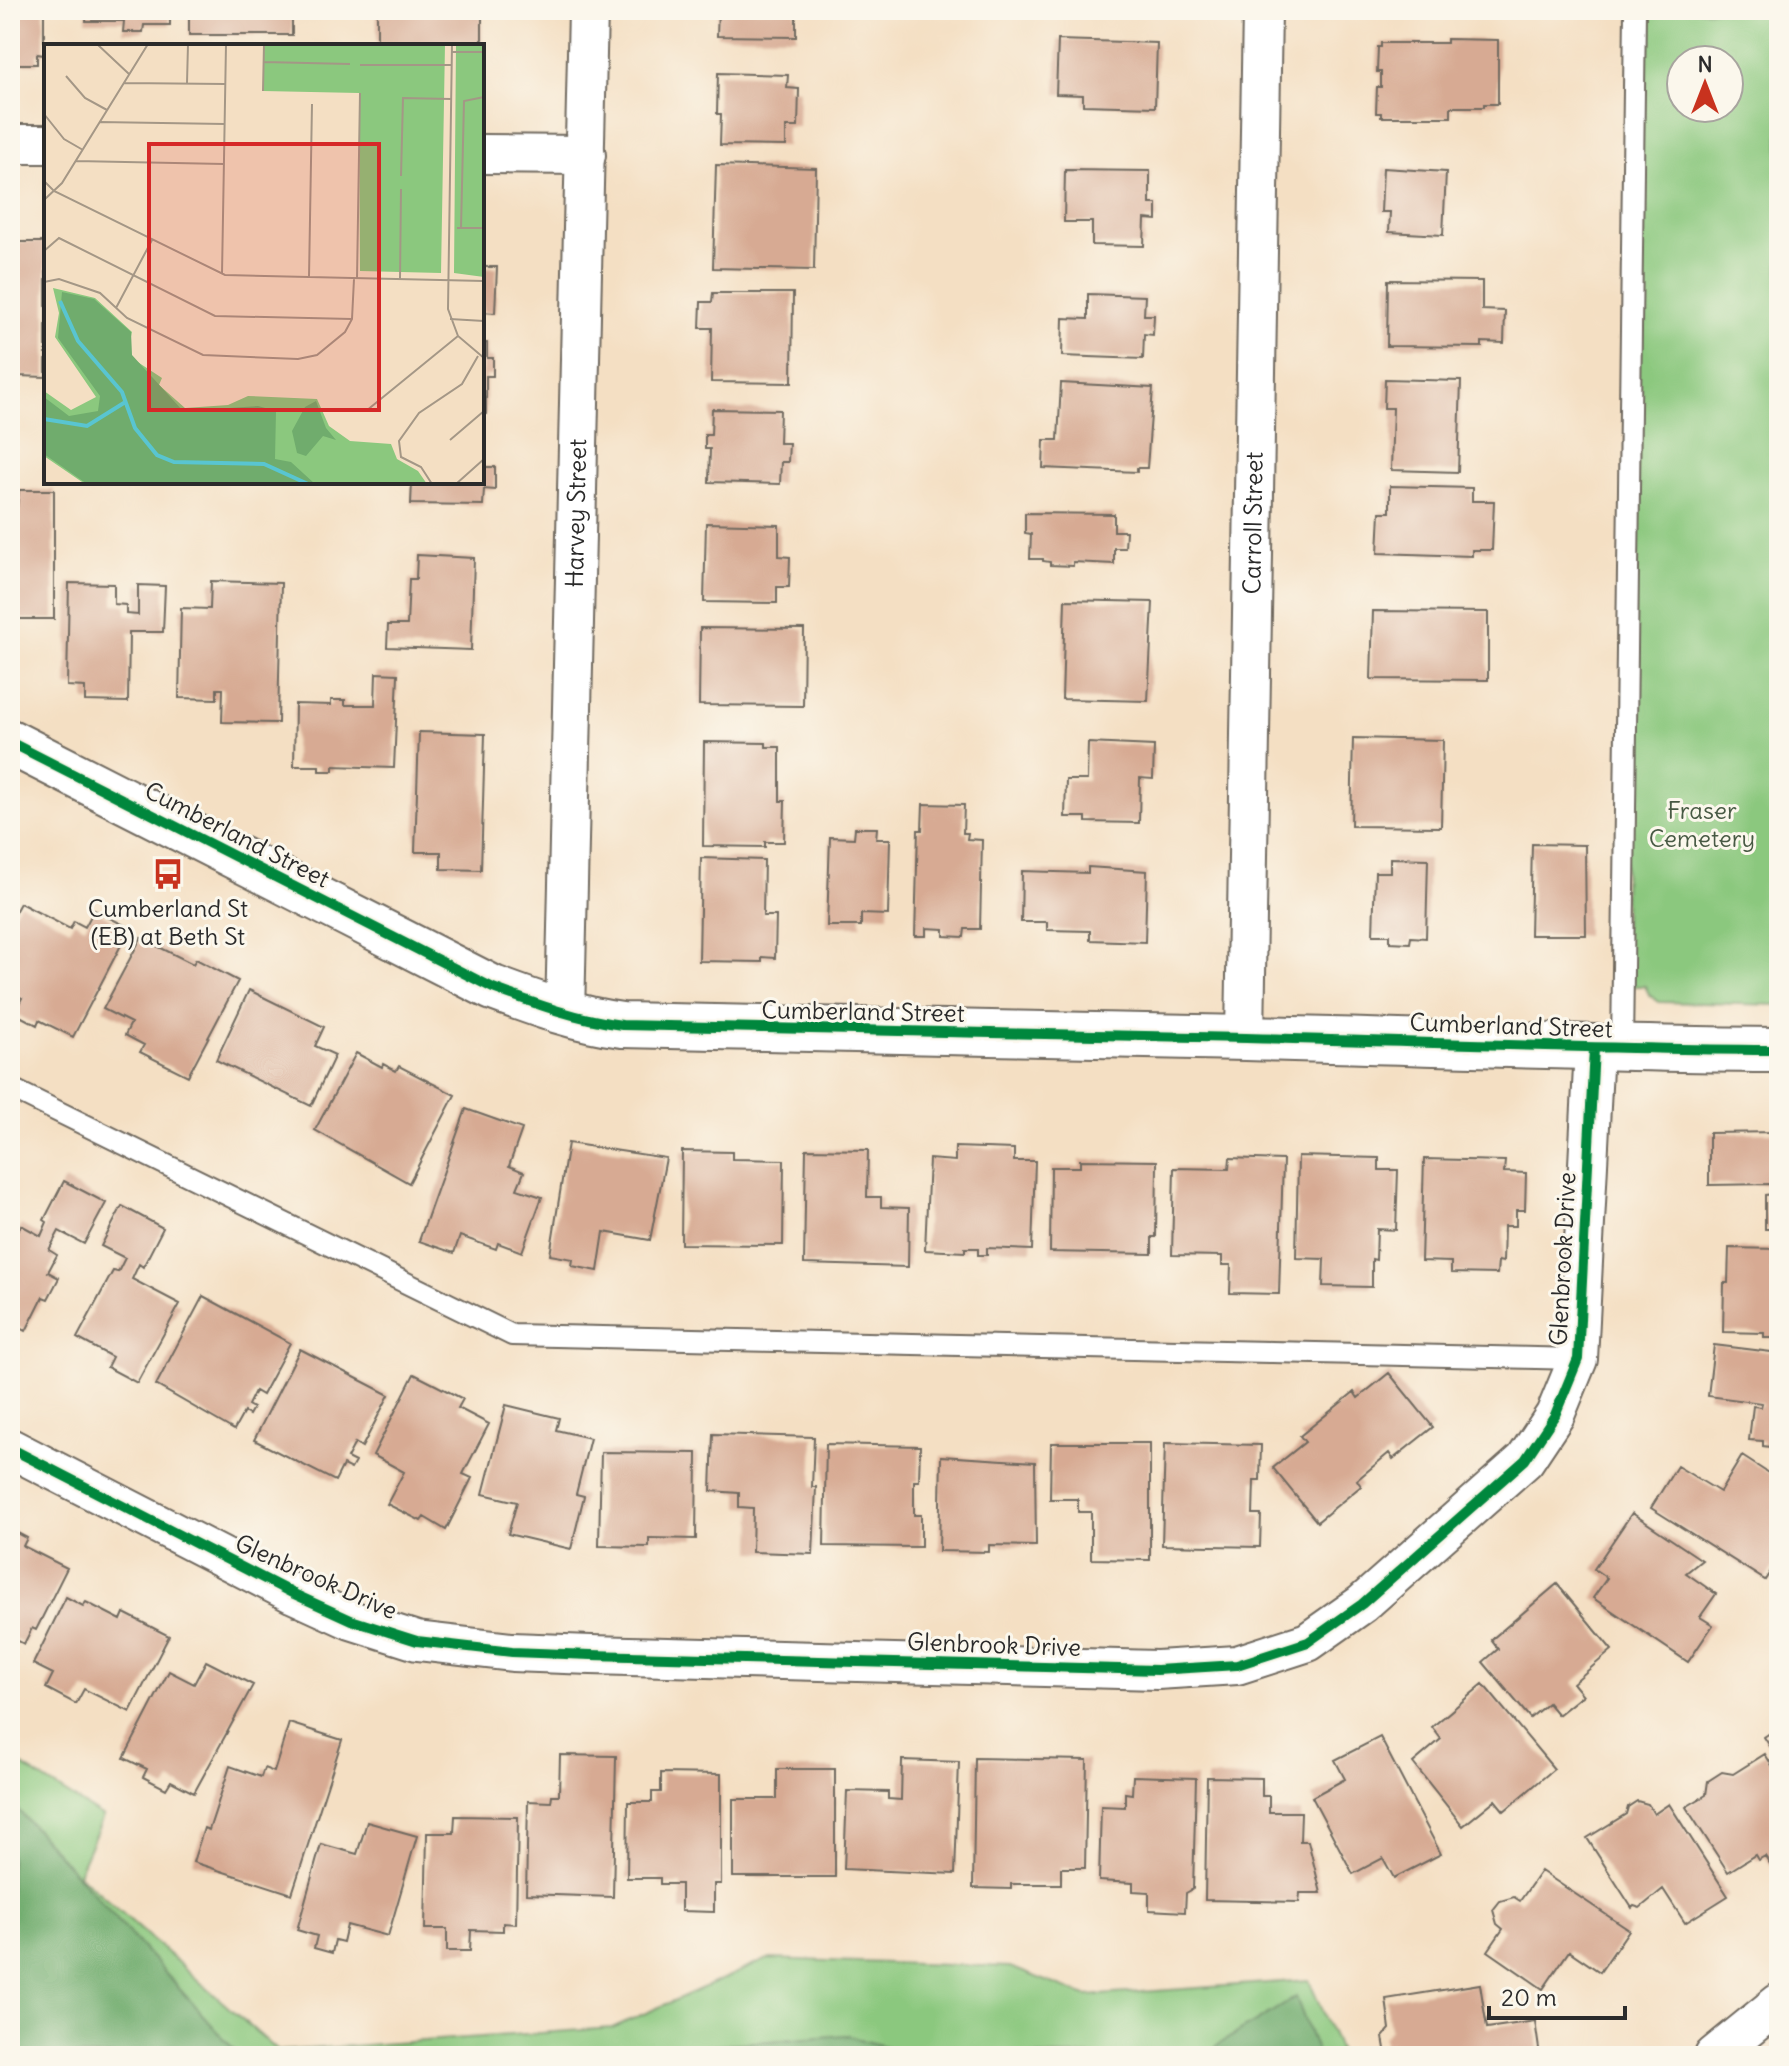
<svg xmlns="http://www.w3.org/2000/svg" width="1789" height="2066" font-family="Delius,sans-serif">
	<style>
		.green { fill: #8bc87e; stroke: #5b7a54; stroke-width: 2; fill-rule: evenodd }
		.forest { fill: #70ac6d; stroke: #4e6c4c; stroke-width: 2 }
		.building { fill: #d7aa93 }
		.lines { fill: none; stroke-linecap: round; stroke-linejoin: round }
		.service-casing { stroke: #716a60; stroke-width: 24 }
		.minor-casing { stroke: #716a60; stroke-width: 42 }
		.tertiary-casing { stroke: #716a60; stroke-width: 48 }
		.service { stroke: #fff; stroke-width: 20 }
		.minor { stroke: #fff; stroke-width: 38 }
		.tertiary { stroke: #fff; stroke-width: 44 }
		.cycleway-casing { stroke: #fbf7ec; stroke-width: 15 }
		.cycleway { stroke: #00873e; stroke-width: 10 }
		.labels { text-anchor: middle; stroke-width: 6; stroke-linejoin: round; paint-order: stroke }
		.street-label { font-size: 24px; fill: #2b2b2b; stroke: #fbf7ec }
		.park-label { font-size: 24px; fill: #485a44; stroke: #fbf7ec }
		.poi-label { font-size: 24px; fill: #2b2b2b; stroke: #fbf7ec }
		.inset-river { fill: none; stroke: #59c5d1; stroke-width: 4 }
		.inset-road { fill: none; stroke: #a49786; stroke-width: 2 }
		.view { fill: #d62828; fill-opacity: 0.15; stroke: #d62828; stroke-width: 4 }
		.inset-edge { fill: none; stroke: #2b2b2b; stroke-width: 4 }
	</style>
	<rect width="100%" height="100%" fill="#fbf7ec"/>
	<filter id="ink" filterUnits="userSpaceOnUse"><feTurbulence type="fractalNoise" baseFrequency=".0125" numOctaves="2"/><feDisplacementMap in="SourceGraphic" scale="16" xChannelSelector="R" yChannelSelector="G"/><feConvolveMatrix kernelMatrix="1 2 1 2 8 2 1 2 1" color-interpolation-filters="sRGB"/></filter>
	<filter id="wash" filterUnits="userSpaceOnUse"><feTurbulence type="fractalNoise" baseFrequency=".006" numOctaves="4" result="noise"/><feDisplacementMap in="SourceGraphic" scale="32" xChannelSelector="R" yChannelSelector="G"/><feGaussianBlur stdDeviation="1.8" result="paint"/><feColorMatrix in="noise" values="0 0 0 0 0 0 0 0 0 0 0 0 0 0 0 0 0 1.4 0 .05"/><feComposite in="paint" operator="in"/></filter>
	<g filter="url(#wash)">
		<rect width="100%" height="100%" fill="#f4dfc3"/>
		<path class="green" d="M1635 10H1779V1005L1659 1002 1649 994 1645 986H1623ZM1681 60H1729V108H1681Z
			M10 1758 103 1817 78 1874 278 2051 612 2028 768 1959 1010 1967 1086 1996 1309 1980 1341 2056H10Z"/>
		<path class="forest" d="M10 1801 240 2056H10Z
			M1296 1997 1318 2056H1211L1216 2046Z
			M845 2035 919 2056H576Z"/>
		<g id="blocks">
			<path class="building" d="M10 10H44V55L37 54V64H10Z
				M87 10H170V25H144L143 32H123L124 21H86Z
				M189 10H292V35H189Z
				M718 10H796V37L717 36Z
				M377 12 482 14V46H377Z
				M1447 39 1498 40V104H1484V107H1451V117H1381V113H1376L1377 87H1381V72H1377L1378 47H1381V43H1447Z
				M1058 40 1157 43 1155 107 1083 105V95L1056 94Z
				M718 73 788 75 787 88 799 89 798 127H786V146L720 145 721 114H717Z
				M716 165 816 168 814 270 713 268Z
				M1383 168 1446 172 1443 235 1389 232 1390 212H1381Z
				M1065 170 1150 171V204H1157V220L1145 219 1144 246 1092 245V222H1064Z
				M10 242H46V377L18 376 19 336H10Z
				M482 267H497L495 313 482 312Z
				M1388 280 1482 281V310L1505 311 1504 343 1482 342V347L1387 346Z
				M713 293H793L792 383 711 382 712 328H700L701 302H712Z
				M1088 294 1145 296 1144 315H1154L1153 335 1144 334 1143 359 1062 356 1063 318 1088 319Z
				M482 343H487V358H493V376H486V414H482Z
				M1385 379 1461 381 1458 472 1391 470 1393 408H1384Z
				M1061 383 1153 388 1147 468H1137V472L1043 468 1044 440H1058Z
				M712 409 780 410 779 443H789L788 462H781L780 484 709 482 710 449H705V435H711Z
				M482 467H495V490L484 489 483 505 411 504 412 482H482Z
				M1390 486 1472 488V501H1494L1492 550H1472V556L1378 553 1380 512H1390Z
				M19 490H54V619H10V525H15Z
				M1025 513 1114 514V531H1126L1125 548H1114V564L1073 562V566L1050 565V562L1043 561V559H1030L1031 534 1025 533Z
				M706 523 779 525V556L790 557 789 587H777V603L704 602Z
				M417 555 474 558 471 650 387 647 388 625H407L409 579H416Z
				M211 581 281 583 278 723 222 722 223 689H217V699L179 698 181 608 210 609Z
				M69 583 114 584V604L126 605V614L138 615V585L165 586 163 632H129L128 702 85 701V687L67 686Z
				M1065 600 1153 602 1148 701 1062 699Z
				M1373 611 1488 612V680L1371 679Z
				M700 628 804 629 803 706 699 705Z
				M376 673 398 674 394 768 333 766V771H319V766H294L295 704 331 705V700H345V705H375Z
				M419 732 485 734 481 870 441 869V852H415Z
				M1353 738 1443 740 1441 827 1351 826Z
				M704 742 766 743V747H780V801H785L784 842H765V847L703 846Z
				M1088 743 1154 746 1153 779 1140 778 1139 823 1086 822V817H1065L1066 780H1087Z
				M923 804 964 805 963 833H968L967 839 982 840 980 929H965L964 937 944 936V929L926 928V936H915L918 830H922Z
				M855 828H877L876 839H890L888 915 861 914V926H827L830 837 854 838Z
				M1532 844 1585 845 1586 935H1530Z
				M701 858 764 860 763 916H776L775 958 762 957V962L699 961Z
				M1390 858 1428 859 1426 938 1411 937 1410 943 1390 942V935H1373L1375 872H1390Z
				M1088 867 1147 871 1145 942 1090 940V931L1047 930V922H1021L1022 871 1088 873Z
				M20 903 70 929 74 921 85 927 94 910 130 928 73 1037 39 1020 37 1025 14 1013 22 998 10 992V921Z
				M141 938 193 964 196 959 238 981 188 1076 140 1052 144 1045 125 1035 131 1023 103 1009Z
				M249 990 324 1027 315 1046 335 1055 311 1106 216 1060Z
				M356 1053 382 1067 383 1064 396 1071 399 1066 455 1095 409 1183 315 1130Z
				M466 1109 522 1129 509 1166 524 1172 517 1189 542 1197 522 1252 498 1243 496 1249 460 1236 454 1253 419 1241Z
				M1779 1132V1229H1765V1195L1773 1194V1184L1709 1185V1133Z
				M568 1143 666 1158 650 1240 604 1232 598 1271 572 1266 573 1259 550 1255Z
				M955 1147 1014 1149V1161H1035L1032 1250 987 1248V1255H978V1248H965V1252L925 1250 929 1159 955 1161Z
				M806 1149 868 1150 867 1197H881V1207L909 1208 908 1267 804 1264Z
				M682 1151 732 1152V1159L784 1160 783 1245 681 1244Z
				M1298 1156 1379 1158V1170H1398L1396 1230 1377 1229 1376 1260 1372 1259V1287L1323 1286 1324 1259 1296 1258Z
				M1230 1158 1283 1160 1279 1294 1230 1293 1231 1265H1222V1256L1172 1255 1174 1168 1229 1169Z
				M1424 1159 1505 1161 1504 1172 1526 1173 1525 1210H1516V1226H1504L1503 1262 1498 1261 1497 1274 1451 1273V1262L1421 1261Z
				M1080 1160 1157 1161 1156 1237H1152V1254L1050 1252 1051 1167H1080Z
				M64 1181 106 1203 84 1244 59 1231 49 1250 57 1255 48 1272 59 1278 48 1299 43 1297 26 1331 10 1323V1237L14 1239 21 1225 41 1236 47 1222 44 1220Z
				M122 1206 163 1228 143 1267 139 1264 132 1279 180 1304 137 1383 107 1367 112 1357 77 1338 113 1271 118 1272 125 1258 101 1246Z
				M1729 1248 1779 1249V1338H1764V1333L1723 1332 1724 1283H1728Z
				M203 1296 290 1343 262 1395 255 1391 248 1405 253 1408 249 1415 244 1412 234 1430 156 1385Z
				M1714 1345 1779 1353V1448L1763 1446V1441L1749 1440 1753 1406 1761 1407 1762 1403 1708 1396Z
				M300 1349 389 1395 362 1447 355 1443 347 1458 355 1462 351 1469 343 1465 335 1481 254 1440Z
				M1389 1373 1433 1427 1393 1459 1389 1453 1357 1480 1361 1486 1317 1522 1273 1468 1305 1442 1300 1436 1354 1392 1358 1398Z
				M414 1374 463 1399 458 1408 489 1424 463 1474 472 1478 446 1530 424 1517 421 1521 387 1504 404 1472 373 1455Z
				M506 1405 559 1418 556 1430 590 1438 576 1494 584 1496 571 1549 508 1534 517 1502 483 1494Z
				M713 1434 814 1437 812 1487H816L813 1554 752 1552 753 1508 739 1507V1493L711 1491Z
				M1051 1443H1150V1560L1091 1559V1512H1078V1499H1050Z
				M1165 1443 1261 1445 1260 1480H1254L1253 1514H1261L1260 1547 1162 1545Z
				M826 1444 920 1446 919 1481H914V1515H921V1547L824 1546Z
				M601 1452 697 1453 696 1539 649 1538V1547L599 1546Z
				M941 1456 1035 1462 1036 1546 989 1545V1552L939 1551Z
				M1742 1456 1779 1480V1535L1773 1545 1779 1548V1558L1765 1580 1651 1508 1677 1466 1720 1492Z
				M1632 1513 1702 1560 1686 1573 1716 1594 1700 1617 1713 1625 1688 1662 1593 1598 1607 1578 1594 1569Z
				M10 1529 27 1538 23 1546 67 1568 36 1630 32 1628 24 1644 10 1637Z
				M1557 1584 1612 1650 1573 1683 1583 1695 1558 1715 1548 1703 1530 1718 1483 1662 1498 1649 1491 1640Z
				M66 1597 83 1606 86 1602 121 1620 124 1613 169 1636 130 1712 84 1689 76 1704 46 1688 53 1674 33 1664Z
				M206 1661 253 1685 194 1793 171 1781 166 1789 143 1777 147 1769 124 1758 169 1671 194 1684Z
				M1483 1684 1554 1769 1504 1811 1495 1800 1463 1826 1413 1763 1441 1739 1432 1727Z
				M289 1723 342 1740 292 1894 193 1862 204 1828 209 1830 230 1766 261 1777 264 1768 274 1772Z
				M1779 1727V1760L1764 1737Z
				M1380 1737 1441 1854 1394 1878 1383 1858 1353 1874 1312 1797 1345 1779 1335 1760Z
				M1765 1754 1779 1777V1878L1765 1856 1758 1860 1755 1855 1728 1872 1686 1807 1706 1795 1708 1781 1722 1772 1733 1774Z
				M560 1755 616 1756 613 1897 526 1894 528 1801 551 1802 552 1795H559Z
				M975 1758 1087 1760 1085 1868H1061V1884H1011V1889L973 1888Z
				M902 1760 959 1762 955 1874 844 1869 847 1791 888 1792V1799L901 1800Z
				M777 1769H835V1877H733V1799H777Z
				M661 1773 721 1774V1884H714V1912L681 1911V1884H660V1878H627L628 1802H652V1792H661Z
				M1133 1776 1196 1778 1193 1889 1186 1893 1185 1912 1149 1910V1892L1133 1891V1883L1099 1881 1101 1806 1125 1807V1793L1132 1794Z
				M1207 1777 1262 1778V1796H1269V1812H1301L1300 1841H1308L1321 1893H1300L1299 1902 1205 1900Z
				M1637 1801 1648 1804 1654 1814 1669 1804 1728 1896 1685 1923 1663 1889 1640 1908 1634 1906 1632 1908 1587 1838 1626 1814 1628 1807Z
				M455 1816 518 1817 516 1924 503 1923V1931L471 1930 470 1951H447V1929H425L427 1833H454Z
				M367 1822 417 1836 388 1936 347 1925 343 1942 335 1940 332 1953 314 1948 317 1936 297 1930 321 1844 357 1854Z
				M1541 1871 1629 1930 1600 1972 1569 1951 1543 1989 1488 1951 1503 1929 1497 1924 1493 1910 1500 1901 1514 1897 1520 1901Z
				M1480 1984 1487 2028 1535 2021 1540 2056 1386 2055 1383 2037 1390 2029 1386 1999Z"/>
		</g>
	</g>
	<g filter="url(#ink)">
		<use href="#blocks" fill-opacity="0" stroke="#716a60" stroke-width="2"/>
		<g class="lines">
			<defs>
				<path id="service" d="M1622 1049 1635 10
					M10 1088 512 1335 1578 1359"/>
				<g id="minor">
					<path d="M10 144H46"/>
					<path d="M482 154 586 155"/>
					<path id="s1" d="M565 1015 588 10"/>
					<path id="s2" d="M1245 1037 1262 10"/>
					<path d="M10 1448 294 1594 351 1620 417 1641 512 1652 591 1655 1157 1670 1237 1665 1308 1642 1362 1604 1525 1460 1555 1415 1578 1359 1594 1048"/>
					<path d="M1714 2056 1779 2003"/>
				</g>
				<path id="tertiary" d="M10 742 493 988C536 1004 576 1019 622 1025 830 1031 1038 1033 1246 1038 1424 1042 1601 1049 1779 1050"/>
			</defs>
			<use href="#service" class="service-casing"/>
			<use href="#minor" class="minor-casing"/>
			<use href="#tertiary" class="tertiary-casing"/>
			<use href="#service" class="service"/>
			<use href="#minor" class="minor"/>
			<use href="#tertiary" class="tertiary"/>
			<defs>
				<path id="cycleway" d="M10 742 493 988C536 1004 576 1019 622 1025 830 1031 1038 1033 1246 1038 1424 1042 1601 1049 1779 1050
					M10 1448 294 1594 351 1620 417 1641 512 1652 591 1655 1157 1670 1237 1665 1308 1642 1362 1604 1525 1460 1555 1415 1578 1359 1594 1048"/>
			</defs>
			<use href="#cycleway" class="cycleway-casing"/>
			<use href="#cycleway" class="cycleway"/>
		</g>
	</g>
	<defs>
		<symbol id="bus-bare" viewBox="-9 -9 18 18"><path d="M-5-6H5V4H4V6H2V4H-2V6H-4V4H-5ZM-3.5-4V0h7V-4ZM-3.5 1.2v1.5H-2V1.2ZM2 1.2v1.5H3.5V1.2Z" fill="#c8321e" stroke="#fbf7ec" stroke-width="2.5" paint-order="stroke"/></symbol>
	</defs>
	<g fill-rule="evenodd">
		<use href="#bus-bare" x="146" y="852" width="44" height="44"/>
	</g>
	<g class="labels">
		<g class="street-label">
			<text dy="8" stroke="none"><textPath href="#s1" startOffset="502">Harvey Street</textPath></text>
			<text dy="8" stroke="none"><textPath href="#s2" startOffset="514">Carroll Street</textPath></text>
			<text transform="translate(237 835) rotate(27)" y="8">Cumberland Street</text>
			<text transform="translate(863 1012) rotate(1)" y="8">Cumberland Street</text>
			<text transform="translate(1511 1026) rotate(2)" y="8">Cumberland Street</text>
			<text transform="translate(1563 1259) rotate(-87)" y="8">Glenbrook Drive</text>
			<text transform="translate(316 1577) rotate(24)" y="8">Glenbrook Drive</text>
			<text transform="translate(994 1645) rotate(2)" y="8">Glenbrook Drive</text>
		</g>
		<g class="park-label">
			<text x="1702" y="819">Fraser<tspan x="1702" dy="28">Cemetery</tspan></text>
		</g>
		<g class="poi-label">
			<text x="168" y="917">Cumberland St<tspan x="168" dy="28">(EB) at Beth St</tspan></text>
		</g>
	</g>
	<g transform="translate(44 44)">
		<rect width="440" height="440" fill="#f4dfc3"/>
		<path d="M220 0H401L397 229 316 227 315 49 219 47ZM412 0H440V233L410 229ZM9 244 51 254 88 288 83 311 118 334 115 341 141 364 184 361 204 352 273 355 285 382 306 397 347 400 353 415 374 427 383 440H41L0 412V347L27 366 52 353 11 293 15 269Z" fill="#8bc87e"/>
		<path d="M18 248 50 255 87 288 88 311 139 367 214 362 232 367 231 415 247 418 271 440H43L0 410V353L25 372 54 367 56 352 14 294ZM272 357 282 384 292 396 279 392 262 412 253 409 248 387 261 363Z" fill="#70ac6d"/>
		<path class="inset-river" d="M16 257 34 297 78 348 91 384 113 411 130 418 220 420 264 440M0 375 43 382 83 357"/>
		<path class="inset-road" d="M53 0 85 30M408 0 404 265 414 292 440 314M408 8H440M220 18 306 20M316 21H408M22 32 41 54 63 66M80 39 181 40M143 39 144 0M219 47 220 0M0 70 20 95 39 106M55 78 181 80M32 117 180 120M357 132 359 54 407 55M0 137 10 147 181 231 440 237M0 156 18 139 104 0M413 184H440M417 184 420 57 440 53M0 207 15 194 171 272 308 275M178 230 182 0M265 233 268 60M313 235 316 49M356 235 357 145M0 238 15 235 56 249 83 274 159 311 254 315 273 311 301 288 308 275 310 235M72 264 108 196M406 275 440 277M322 367 414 292M406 396 440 367M388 440 377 423 357 413 355 397 375 369 418 340 434 312M412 440 440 415"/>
		<path class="view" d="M105 100H335V366H105Z"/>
		<rect width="440" height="440" class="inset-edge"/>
	</g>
	<rect width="1789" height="2066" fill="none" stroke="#fbf7ec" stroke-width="40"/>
	<g transform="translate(1705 84)"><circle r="38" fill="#fbf7ec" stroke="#a8a59f" stroke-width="2"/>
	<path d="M0-6L14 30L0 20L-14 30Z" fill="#c8321e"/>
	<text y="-12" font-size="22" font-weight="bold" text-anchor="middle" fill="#2b2b2b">N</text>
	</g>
	<path d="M1489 2006v12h136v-12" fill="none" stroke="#2b2b2b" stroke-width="4"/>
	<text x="1501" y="2006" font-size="24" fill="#2b2b2b" stroke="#fbf7ec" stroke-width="6" paint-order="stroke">20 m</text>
</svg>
